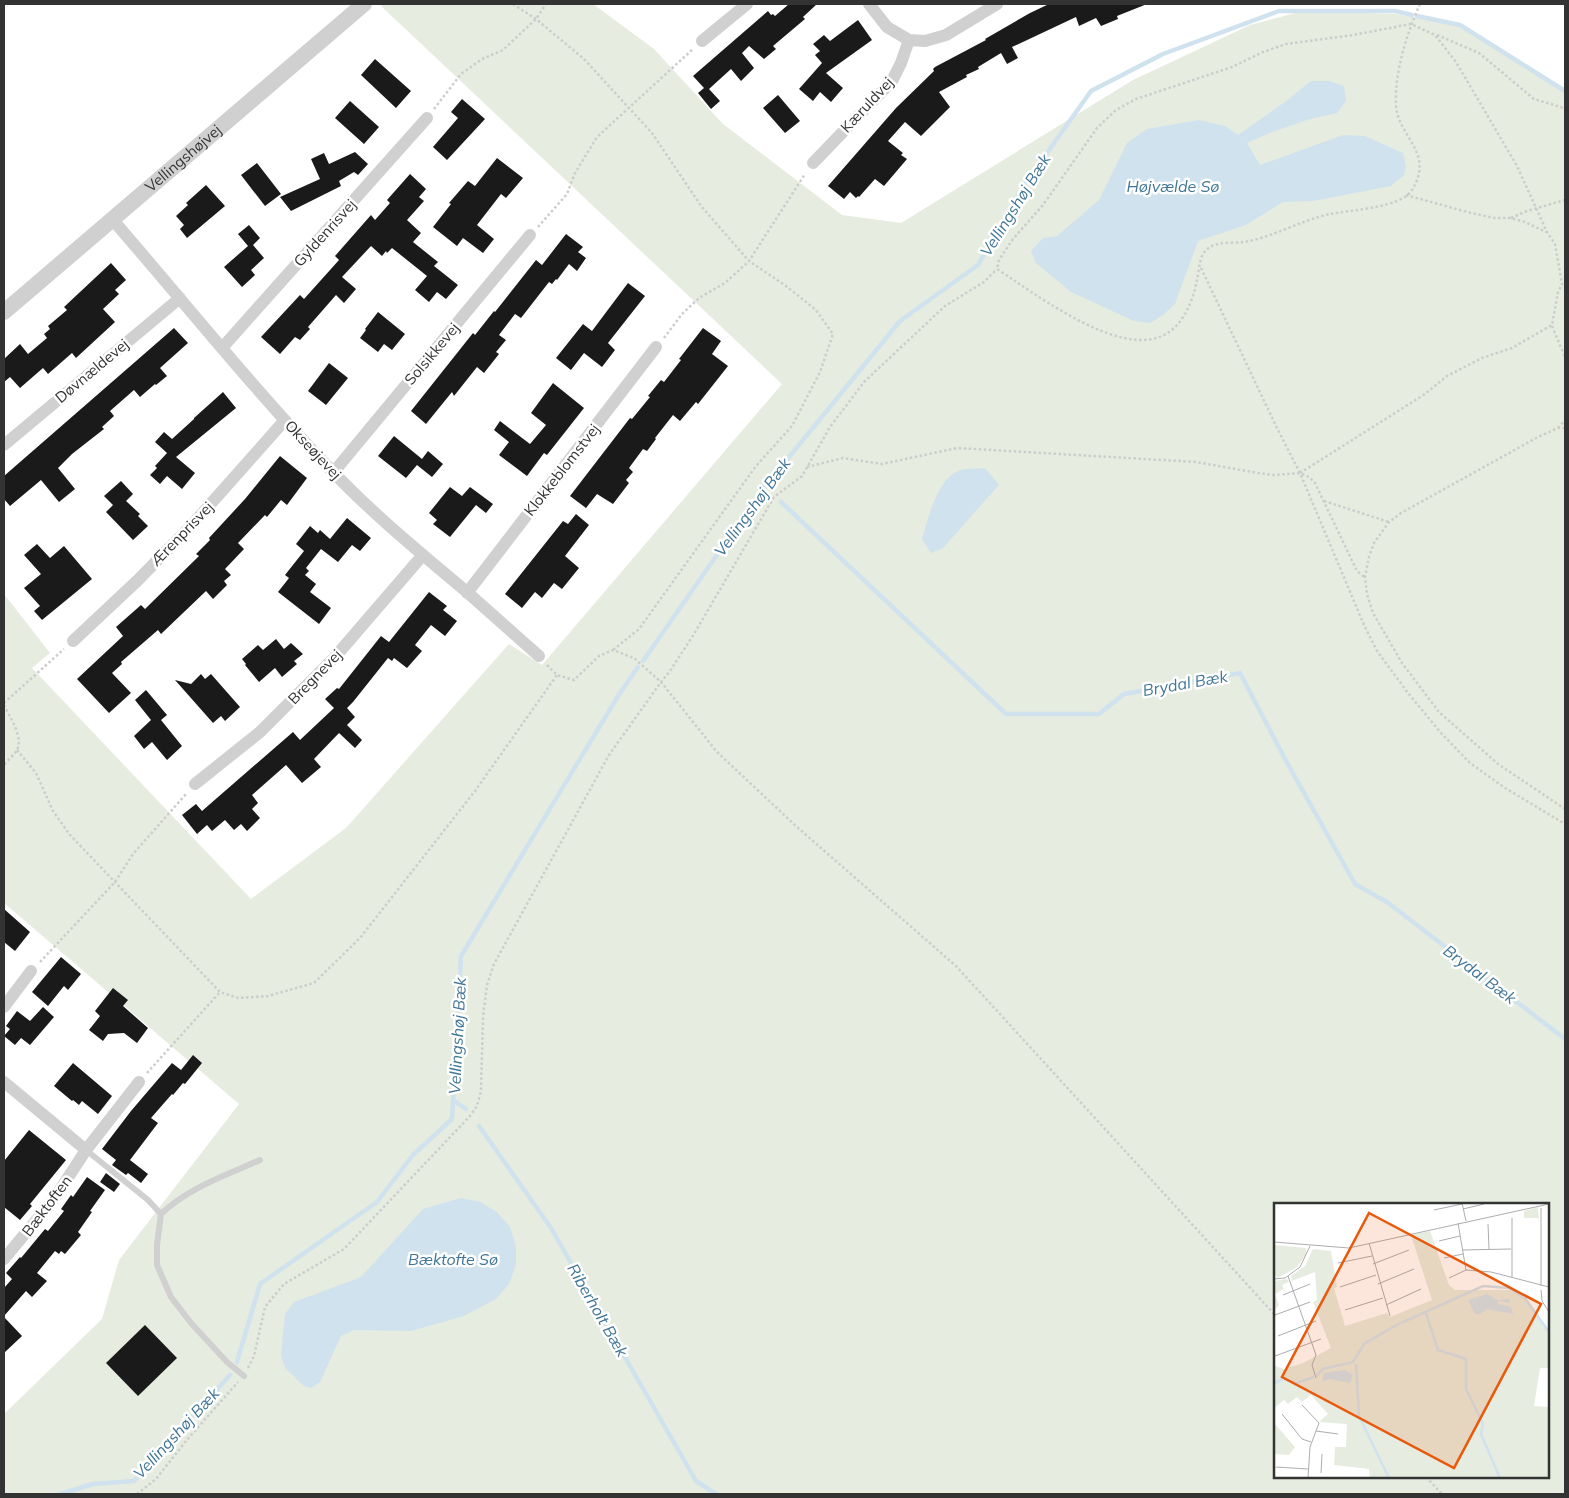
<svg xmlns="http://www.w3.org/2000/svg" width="1569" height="1498" font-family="Mulish,sans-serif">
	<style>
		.green { fill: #e6ecdf; fill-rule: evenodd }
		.water { fill: #cfe2ee }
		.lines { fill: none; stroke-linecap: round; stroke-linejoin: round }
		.stream { stroke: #cfe2ee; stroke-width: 4.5 }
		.building { fill: #1a1a1a }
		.path { stroke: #cdcdcd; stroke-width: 2.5; stroke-dasharray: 2.5 2.5; stroke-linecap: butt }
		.service { stroke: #d0d0d0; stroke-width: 6 }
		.minor { stroke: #d0d0d0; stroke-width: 12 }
		.tertiary { stroke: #d0d0d0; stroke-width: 16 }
		.labels { text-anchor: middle; stroke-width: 5; stroke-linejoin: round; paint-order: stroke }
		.street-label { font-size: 15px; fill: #333; stroke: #fff }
		.water-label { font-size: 16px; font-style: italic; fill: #3f7597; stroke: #fff }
		.inset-river { fill: none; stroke: #cfe2ee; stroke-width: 2.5 }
		.inset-road { fill: none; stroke: #adadad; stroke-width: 1 }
		.view { fill: #e8590c; fill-opacity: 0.15; stroke: #e8590c; stroke-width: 2.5 }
		.inset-edge { fill: none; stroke: #333; stroke-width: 2.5 }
	</style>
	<rect width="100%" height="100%" fill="#fff"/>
	<path class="green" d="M383 4H593L654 49 723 124 842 215 901 223 1133 80 1250 25 1303 11 1395 14 1460 25 1565 91V1494H4V1414L102 1319 119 1260 239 1104 4 903V594L50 653 32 668 251 899 346 828 509 644 542 665 782 384 381 6ZM1275 1204H1548V1477H1275Z"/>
	<path class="water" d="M1311 81H1329L1344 86 1346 101 1337 113 1310 119 1272 132 1247 143 1260 165 1343 135 1365 136 1403 153 1406 166 1404 175 1391 186 1313 201 1283 202 1246 225 1198 241 1175 304 1163 315 1150 323 1134 321 1071 292 1036 263 1031 251 1043 238 1057 236 1099 200 1127 143 1147 129 1199 120 1225 126 1238 135 1285 102Z
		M985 468 999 485 943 548 931 553 922 539C928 519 937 480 958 471 965 468 977 469 985 468Z
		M461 1198 480 1202 497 1212 510 1227 516 1246V1265L509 1284 496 1299 464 1316 411 1331 354 1330 341 1336 320 1382 311 1388 304 1386 285 1368 281 1355 285 1314 294 1302 361 1277 423 1209Z"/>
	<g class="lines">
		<path class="stream" d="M1417 16 1460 25 1565 91
			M781 502 1006 714H1099L1124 694 1240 673 1285 759 1355 884 1387 902 1565 1039
			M643 661 763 489 900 321 978 265 1025 184 1091 91 1163 54 1279 11H1395L1412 15
			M453 1100 466 1109
			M479 1126 551 1228 696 1481 716 1494
			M237 1362 260 1284 377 1202 413 1155 452 1119 461 956 618 696 638 667
			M60 1494 93 1484 134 1481 230 1375"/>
	</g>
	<path class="building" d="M789 4H817L803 17 805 19 773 46 776 49 764 59 749 46 742 53 754 68 741 81 731 69 709 89 720 101 711 109 698 93 704 88 693 76 768 11 771 15 773 14 775 16Z
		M1049 4H1147L1117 16 1118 19 1101 26 1096 18 1079 26 1076 17 1012 47 1018 58 1007 64 1001 53 978 67 979 69 966 75 967 77 939 92 950 107 921 136 905 122 888 141 903 153 901 155 907 159 884 186 875 179 859 197 858 196 856 198 850 192 844 199 828 186 896 108 934 71 933 69 935 67 986 40 985 39 1030 13Z
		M858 20 872 40 826 73 843 88 831 102 820 92 813 101 799 89 822 63 815 55 820 51 813 44 824 35 830 41Z
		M375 59 411 91 396 108 361 75Z
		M778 95 800 121 785 133 763 108Z
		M462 99 485 119 447 160 433 147 458 118 451 112Z
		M350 101 379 127 364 144 335 118Z
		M355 152 368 164 358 175 354 172 339 181 341 186 291 211 280 197 320 179 311 159 324 153 329 164Z
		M497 158 523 178 506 198 501 194 477 225 494 239 483 253 463 238 457 246 433 227 451 204 449 203 468 181 475 186Z
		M257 163 281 194 265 206 241 175Z
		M410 174 426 189 419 197 424 201 407 220 421 233 413 242 438 262 434 266 458 285 446 299 437 292 429 302 415 290 427 276 392 248 387 253 386 251 382 256 371 246 342 277 356 289 344 303 336 295 308 327 310 329 300 340 295 337 280 354 261 337 300 295 304 299 339 260 335 256 371 215 375 220 390 203 387 200Z
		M206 185 225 206 187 238 180 229 184 225 176 216 188 205 186 203Z
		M249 225 260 238 253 245 264 258 251 270 255 275 242 287 224 267 248 246 238 234Z
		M566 234 583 247 578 252 586 258 577 271 569 264 557 280 556 279 552 284 549 282 521 318 515 314 499 335 506 340 496 352 499 354 484 373 477 367 454 396 452 392 426 424 411 411 473 333 475 335 494 311 495 312 536 260 542 265Z
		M111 263 126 280 115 290 119 294 103 309 115 322 76 358 72 353 48 374 43 368 20 388 10 377 4 382V359L20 344 28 354 47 338 44 334 50 329 48 326 67 310 64 307Z
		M628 283 645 296 608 343 615 350 602 367 584 353 571 370 556 358 583 324 592 331Z
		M378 312 405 334 392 350 384 344 378 352 360 338 366 330 365 329Z
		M174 328 188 343 160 368 167 376 156 385 155 384 140 397 134 390 110 411 114 416 102 427 104 429 72 454 58 468 75 489 59 502 41 480 10 506 4 499V476Z
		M703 328 721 341 712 354 728 366 698 404 696 402 680 421 673 415 655 438 656 439 647 451 643 449 629 468 633 472 626 480 629 483 613 504 597 494 586 508 570 496 630 418 632 419 650 397 648 396 661 380 664 382 681 360 679 359Z
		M329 363 348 378 326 405 308 391Z
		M553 383 584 408 547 455 544 453 527 476 499 455 509 442 494 430 500 421 530 444 546 425 531 413Z
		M223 392 236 408 176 457 195 473 182 489 167 476 160 484 150 475 157 468 155 466 167 453 155 442 164 432 172 439 194 419V418Z
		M394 436 422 459 428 451 443 464 432 477 417 465 406 478 378 456Z
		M280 456 307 478 287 505 281 500 267 517 265 515 238 543 244 549 225 569 231 575 224 581 227 585 213 599 206 591 161 634 158 630 121 662 122 664 112 673 131 693 109 713 77 679 123 636 116 627 141 605 145 609 199 556 196 554 210 540 209 538 245 499Z
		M121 481 133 494 126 501 140 514 138 516 148 526 133 540 106 512 113 505 104 496Z
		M450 487 462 496 470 487 493 504 486 513 476 505 450 537 433 524 437 520 429 513Z
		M576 514 589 525 565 556 579 568 562 589 554 583 542 598 535 592 522 608 505 594 563 521 568 524Z
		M347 518 371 538 360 551 352 545 338 562 321 549 306 568 309 571 305 575 316 584 310 592 331 608 319 624 278 592 289 578 285 575 304 551 296 544 310 526 318 533 320 530 330 539Z
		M37 544 50 558 64 546 92 579 42 620 34 611 40 606 24 588 41 574 24 555Z
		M429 592 447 606 443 610 457 621 445 636 431 625 415 645 422 651 407 668 394 658 392 661 388 658 353 702 347 708 355 717 347 725 362 740 355 748 339 733 314 759 321 767 302 783 286 765 252 795 258 803 252 809 260 818 247 831 241 824 234 830 225 820 212 831 207 825 197 834 182 815 196 804 202 811 293 732 300 740 334 708 325 699 337 688 339 689 381 636 389 642Z
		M276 639 284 649 291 643 303 654 294 661 297 664 282 677 275 668 259 682 245 665 246 664 242 659 258 645 263 650Z
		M201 674 205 679 211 674 240 707 225 721 221 716 213 723 175 680 191 684Z
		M146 690 167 715 161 720 182 746 167 760 152 742 144 749 134 736 151 720 135 700Z
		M4 909 30 932 15 951 4 942Z
		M61 957 81 974 68 990 64 986 48 1006 32 992Z
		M113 988 128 1000 123 1006 148 1028 137 1043 124 1033 108 1034 103 1041 89 1030 100 1016 95 1011Z
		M43 1007 54 1017 30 1045 21 1038 15 1045 4 1036 10 1029 6 1026 17 1011 30 1021Z
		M193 1055 202 1063 185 1084 183 1083 173 1095 172 1094 151 1118 158 1123 130 1160 148 1174 141 1183 128 1173 126 1175 112 1165 116 1160 102 1149 131 1111 172 1063 181 1070Z
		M73 1063 112 1096 98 1114 82 1101 79 1105 73 1100 72 1101 54 1086Z
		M29 1130 66 1160 30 1204 32 1206 20 1220 4 1207V1161Z
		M106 1173 120 1184 114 1192 100 1182Z
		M87 1177 105 1190 90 1211 92 1212 78 1232 81 1235 65 1254 61 1251 59 1254 55 1251 37 1273 47 1281 32 1297 26 1291 4 1316V1288L12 1279 6 1273 20 1257 21 1258 45 1229 48 1231 64 1211 61 1209 71 1195 73 1197Z
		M4 1317 22 1336 4 1353Z
		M145 1325 177 1358 138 1396 106 1363Z"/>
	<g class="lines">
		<path class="path" d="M513 4 536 19 584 59 652 133 701 206 749 261 786 286 816 310 833 334 820 372 792 426 756 466 639 629 613 650
			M1420 4C1407 33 1394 73 1396 106 1399 138 1435 153 1412 190 1401 208 1350 210 1330 214 1301 220 1274 237 1244 242 1236 243 1226 242 1218 244 1212 245 1206 249 1203 254 1199 261 1199 272 1197 280 1192 305 1180 334 1152 339 1106 348 1034 293 997 269L999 260 1013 239 1043 205 1097 128 1116 110 1136 99 1232 67 1263 52 1286 44 1353 35 1411 24 1435 35 1456 62 1517 166 1547 232 1555 244 1562 284 1565 285
			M1437 35 1479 53 1534 99 1561 107 1565 110
			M434 109 461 74 482 59 503 50 536 19 546 4
			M1406 195 1467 212 1494 218H1510L1525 222 1546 232
			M1511 218 1527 211 1565 200
			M538 227 567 194 575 173 597 137 693 49
			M1201 268 1276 426 1300 473 1364 625 1377 651 1408 693 1441 733 1470 763 1505 788 1565 824
			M1552 326 1565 357
			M664 338 682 314 699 298 725 283 749 261 805 174
			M1558 428 1565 420
			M1565 428H1558L1538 437 1401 513 1389 522 1374 543 1369 557 1365 577 1367 594 1373 613 1402 663 1439 712 1498 764 1565 809
			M807 467 843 458 882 464 957 448 1196 462 1258 473 1273 475 1300 473 1309 477 1315 483 1356 569 1361 575 1365 577
			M1300 473 1425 394 1447 376 1482 358 1512 348 1552 325 1558 292 1562 284
			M1324 501 1389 522
			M547 665 557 675 574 680 599 656 613 650 634 658 661 682 717 752 797 827 956 966 1275 1315
			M4 703 64 649
			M4 705C9 716 24 737 17 750 14 755 8 760 4 765
			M17 750 36 773 53 811 70 835 220 992 238 998 268 996 314 983 360 938 475 791 557 675
			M40 962 115 882 133 854 187 793
			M147 1073 220 992
			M248 1368 254 1356 265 1307 284 1284 344 1249 470 1116 477 1106 481 1091 483 1017 487 985 494 964 609 755 661 682 670 671 694 634 774 497 802 476 830 427 864 382 945 306 984 282 997 269
			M1426 1477 1442 1494
			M137 1494 156 1479 186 1441 238 1382"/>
		<path class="service" d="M86 1150 148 1200 161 1214 157 1245V1265L171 1297 191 1323 227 1362 244 1376
			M161 1214C188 1188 226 1175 260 1160"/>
		<path class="minor" d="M869 4 887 27 909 40 925 41 946 35 997 4
			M702 41 747 4
			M813 163 892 81 901 63 909 40
			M112 219C185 303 255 391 333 472 375 516 422 554 468 593 492 614 515 635 539 656
			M222 348 427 118
			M4 445 180 298
			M333 473 530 235
			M467 593 656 347
			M73 641 137 581 191 526 285 420
			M195 784 260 732 335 657 422 556
			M4 1007 31 971
			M4 1082 86 1150
			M4 1259 54 1199 86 1150 139 1082"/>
		<path class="tertiary" id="s1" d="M4 312 364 4"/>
	</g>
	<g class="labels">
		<g class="street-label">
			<text transform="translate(867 105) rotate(-47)" y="5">Kæruldvej</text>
			<text dy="5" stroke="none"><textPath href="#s1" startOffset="236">Vellingshøjvej</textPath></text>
			<text transform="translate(325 233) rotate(-48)" y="5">Gyldenrisvej</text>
			<text transform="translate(432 354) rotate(-50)" y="5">Solsikkevej</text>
			<text transform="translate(92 371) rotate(-40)" y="5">Døvnældevej</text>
			<text transform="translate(313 450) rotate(47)" y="5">Okseøjevej</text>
			<text transform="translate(562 470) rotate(-52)" y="5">Klokkeblomstvej</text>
			<text transform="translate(182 534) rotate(-46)" y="5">Ærenprisvej</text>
			<text transform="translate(315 677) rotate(-46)" y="5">Bregnevej</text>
			<text transform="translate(47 1206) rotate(-53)" y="5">Bæktoften</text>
		</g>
		<g class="water-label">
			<text x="1173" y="192">Højvælde Sø</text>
			<text transform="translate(1015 205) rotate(-58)" y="6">Vellingshøj Bæk</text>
			<text transform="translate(752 507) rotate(-54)" y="6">Vellingshøj Bæk</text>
			<text transform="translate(1185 683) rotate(-10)" y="6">Brydal Bæk</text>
			<text transform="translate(1480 974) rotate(37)" y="6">Brydal Bæk</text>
			<text transform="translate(457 1036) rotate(-87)" y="6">Vellingshøj Bæk</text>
			<text x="453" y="1265">Bæktofte Sø</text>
			<text transform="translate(598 1310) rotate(60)" y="6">Riberholt Bæk</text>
			<text transform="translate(176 1433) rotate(-47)" y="6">Vellingshøj Bæk</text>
		</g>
	</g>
	<g transform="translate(1274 1203)">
		<rect width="275" height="275" fill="#fff"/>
		<path d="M264 4 265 15H250V8ZM156 28 175 82 181 87H237L254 97 275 129V165H266L260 203 275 204V275H96L95 266 60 262 61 244H72L73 221 45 219 54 211 37 192 28 199 23 194 14 201 10 197 0 205V158L1 163 10 166 29 160 57 145 39 99 43 97 41 69 18 78 17 73 31 63 39 46 57 48 63 84 60 85 71 123 113 110 116 114 158 97 137 32ZM0 42 32 45V51L23 64 4 75 0 72ZM13 76 15 79 8 82 10 86 1 91 5 102 0 107V78ZM0 220 21 244 15 252 1 251Z" fill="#e6ecdf"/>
		<path d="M213 91 223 97 236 96 235 100 224 98V101L237 104 239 111 213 106 206 111H201L194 97ZM71 167 79 172 76 180 56 176 48 179 50 170Z" fill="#cfe2ee"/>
		<path class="inset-river" d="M250 94 275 129M152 110 164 147 192 156V186L209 221 207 231 226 275M127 120 209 83 235 85 249 94M82 161 85 213 115 275M42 173 49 166 79 159 90 141 126 120M0 180 9 176 23 180 40 174"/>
		<path class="inset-road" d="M188 0 192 18M267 5V83M189 6 210 1M160 7 188 1M238 15V75M184 20 192 67 217 69 275 84M214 21 215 46M165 38 186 33M0 39 75 45 275 1M95 40 116 113M188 47 237 46M170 55 189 51M64 60 98 53M99 61 135 47M14 73 42 152 38 162 42 175M175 75 192 67M0 76 11 75 26 64 36 43M104 81 140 66M66 84 102 72M267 87 268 98 275 109M9 92 36 81M112 102 147 86M71 107 109 95M1 112 36 99M4 133 42 118M1 153 47 136M28 202 45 220 36 244 34 275M8 211 28 236 37 239M42 228 64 231M2 264 34 266M47 270 48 251"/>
		<path class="view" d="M95 10 267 101 180 265 8 174Z"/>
		<rect width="275" height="275" class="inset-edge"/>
	</g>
	<rect width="1569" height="1498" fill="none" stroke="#333333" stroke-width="10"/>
</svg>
